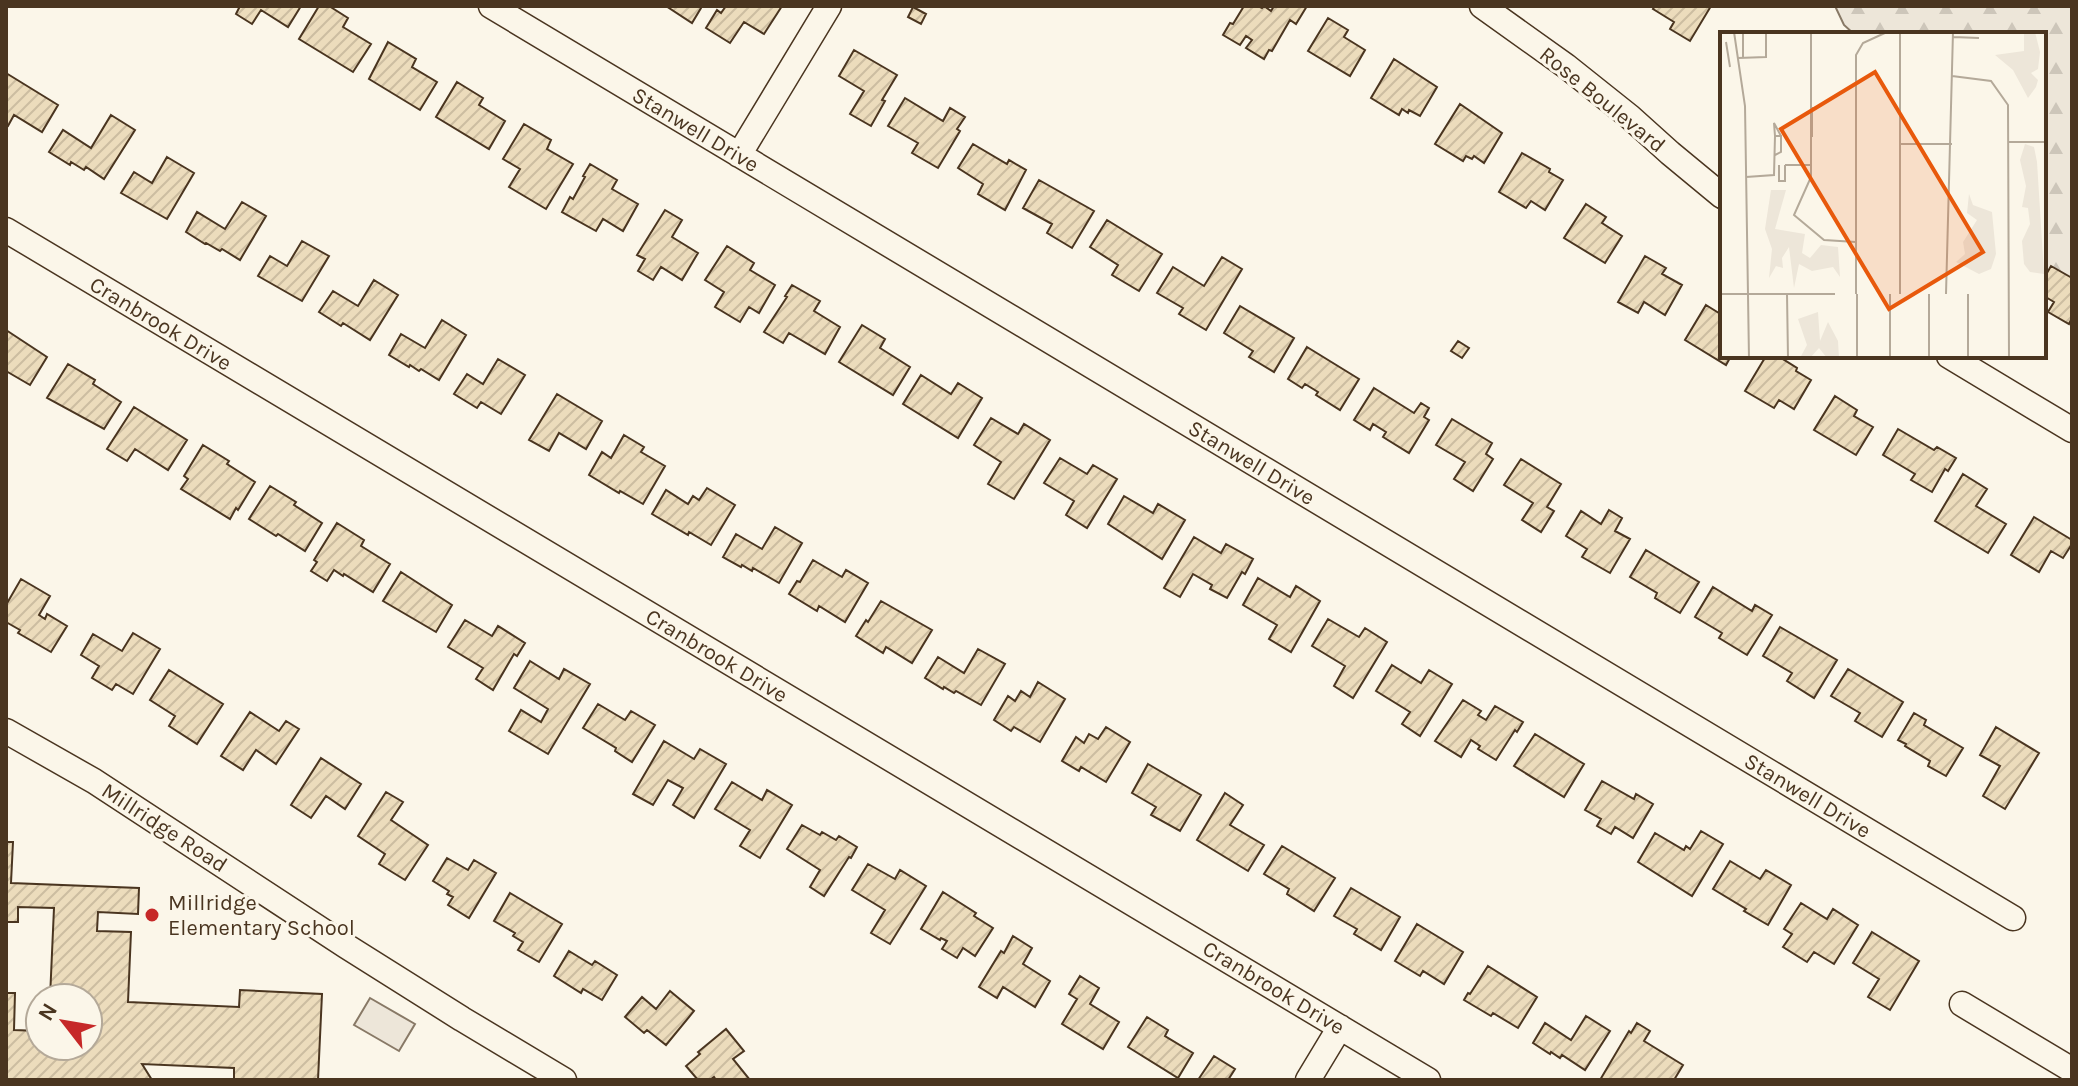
<svg xmlns="http://www.w3.org/2000/svg" width="2078" height="1086" font-family="Karla,sans-serif">
	<style>
		.forest { fill: url(#forest-firs); stroke: #887966; stroke-width: 2 }
		.park { fill: #ede6d9; stroke: #887966; stroke-width: 2 }
		.building { fill: url(#building-hatch); stroke: #4a3520; stroke-width: 2 }
		.lines { fill: none; stroke-linecap: round; stroke-linejoin: round }
		.minor-casing { stroke: #4a3520; stroke-width: 27 }
		.minor { stroke: #fbf6e9; stroke-width: 24 }
		.poi-dot { fill: #c62828; stroke: #fbf6e9; stroke-width: 3 }
		.labels { text-anchor: middle; stroke-width: 6; stroke-linejoin: round; paint-order: stroke }
		.street-label { font-size: 22px; fill: #4a3520; stroke: #fbf6e9 }
		.poi-label { font-size: 22px; fill: #4a3520; stroke: #fbf6e9; text-anchor: start }
		.inset-road { fill: none; stroke: #b4a999; stroke-width: 2 }
		.view { fill: #e8590c; fill-opacity: 0.15; stroke: #e8590c; stroke-width: 4 }
		.inset-edge { fill: none; stroke: #4a3520; stroke-width: 4 }
	</style>
	<defs>
		<pattern id="forest-firs" width="22" height="20" patternUnits="userSpaceOnUse" patternTransform="scale(2)"><rect width="22" height="20" fill="#ede6d9"/><path d="M5 1l3.5 6h-7zM16 11l3.5 6h-7z" fill="#cdc6ba"/></pattern>
		<pattern id="building-hatch" width="6" height="6" patternUnits="userSpaceOnUse" patternTransform="scale(2)"><rect width="6" height="6" fill="#ecdcbc"/><path d="M-1 1l2-2M0 6l6-6M5 7l2-2" fill="none" stroke="#ccbda1"/></pattern>
	</defs>
	<rect width="100%" height="100%" fill="#fbf6e9"/>
	<path class="forest" d="M1835 6H2072V278L2059 283H2044V34H1854L1844 25Z"/>
	<path class="park" d="M370 998 415 1024 399 1051 354 1025Z"/>
	<path class="building" d="M240 6H301L288 27 261 10 252 24 236 14Z
		M319 6H329L348 18 343 27 371 44 353 72 299 39Z
		M666 6H698L701 8 692 23Z
		M726 6H782L764 34 744 22 730 43 706 28 717 10 721 13Z
		M1244 6H1258L1262 8 1264 6 1271 11 1274 6H1307L1296 24 1290 20 1272 51 1269 50 1264 59 1246 48 1252 40 1246 36 1240 45 1223 35 1230 23 1233 24Z
		M1655 6H1711L1690 41 1670 29 1674 22 1653 9Z
		M913 7 926 14 921 24 908 17Z
		M1328 18 1348 30 1344 37 1365 50 1350 76 1308 51Z
		M388 42 416 59 412 67 437 82 420 110 369 79Z
		M854 50 897 75 882 100 885 101 871 126 850 114 864 91 839 76Z
		M1394 59 1437 87 1420 116 1409 110 1408 113 1402 109 1399 115 1371 98Z
		M6 73 58 105 42 132 14 115 8 126 6 125Z
		M457 82 483 98 479 105 505 121 489 149 436 117Z
		M905 98 943 121 950 108 965 117 957 129 960 131 938 168 912 153 918 143 888 126Z
		M1460 104 1502 133 1484 163 1474 156 1472 159 1466 156 1463 161 1435 144Z
		M111 115 135 130 104 179 86 167 84 170 71 162 70 165 49 152 63 130 91 148Z
		M524 124 551 140 547 149 573 164 546 209 509 187 520 169 503 159Z
		M973 144 1007 164 1009 160 1026 170 1005 210 978 194 983 184 958 168Z
		M1522 153 1550 169 1549 172 1563 180 1545 210 1531 201 1526 208 1499 192Z
		M167 157 194 173 167 219 121 193 134 172 152 183Z
		M590 164 617 180 612 189 638 204 623 231 603 219 596 231 562 212 570 197 573 199 585 177 583 176Z
		M1039 180 1094 211 1072 248 1047 233 1052 224 1023 208Z
		M242 202 266 216 240 260 222 249 220 251 206 243 205 244 186 232 197 212 225 229Z
		M1586 204 1606 217 1602 223 1622 236 1605 263 1564 238Z
		M665 210 682 220 672 237 698 253 682 280 661 267 653 280 638 271 645 259 637 255Z
		M1107 220 1162 254 1139 291 1112 275 1118 265 1090 247Z
		M302 241 329 256 302 301 258 276 270 256 287 266Z
		M727 246 754 263 750 270 775 285 759 313 749 307 740 322 715 307 724 292 705 280Z
		M1645 256 1666 268 1662 274 1682 285 1665 315 1644 302 1638 313 1618 302Z
		M1222 257 1242 269 1206 330 1179 314 1183 308 1157 293 1173 267 1204 286Z
		M2051 266 2072 278V318L2069 324 2048 312 2054 302 2044 296V278Z
		M374 280 398 295 370 340 343 323 341 326 319 312 333 291 358 306Z
		M792 285 820 301 814 311 840 327 825 354 789 333 783 343 764 332 787 297 785 296Z
		M1706 305 1722 315V356H1731L1726 365 1685 340Z
		M1240 306 1294 338 1274 372 1249 357 1253 351 1224 333Z
		M442 320 466 335 439 380 421 369 419 371 410 365 409 367 389 355 401 334 425 348Z
		M862 325 885 339 880 348 910 367 893 395 839 362Z
		M6 330 47 357 30 385 6 371Z
		M1458 341 1469 348 1462 358 1451 351Z
		M1307 347 1359 379 1340 410 1316 395 1318 392 1305 384 1302 388 1288 379Z
		M1766 356H1778L1797 368 1796 371 1811 380 1794 409 1779 400 1774 408 1745 391Z
		M498 359 525 375 501 414 481 402 477 408 454 394 467 374 483 384Z
		M68 364 95 380 93 384 121 402 104 429 47 398Z
		M921 375 951 394 958 383 982 398 958 438 903 404Z
		M1374 388 1414 413 1421 403 1429 408 1424 417 1429 420 1409 453 1383 437 1386 432 1373 424 1370 430 1354 420Z
		M557 394 602 421 586 449 559 433 549 451 529 440Z
		M1835 396 1857 410 1854 416 1873 427 1856 455 1814 430Z
		M134 407 187 440 168 470 135 449 127 461 107 449Z
		M991 418 1018 434 1024 424 1050 440 1014 499 988 484 1001 462 974 445Z
		M1452 419 1492 443 1486 454 1493 459 1473 491 1454 479 1465 462 1436 445Z
		M1898 429 1934 450 1937 447 1956 458 1948 471 1945 469 1932 492 1911 480 1915 474 1883 455Z
		M624 435 644 447 641 452 665 466 643 504 620 491 619 493 589 475 602 452 611 458Z
		M203 445 229 461 227 464 255 482 238 510 236 508 230 519 181 489 188 479 184 476Z
		M1060 458 1087 474 1093 465 1117 479 1087 528 1066 515 1074 501 1044 483Z
		M1521 459 1561 484 1547 507 1554 511 1541 532 1522 520 1533 503 1504 485Z
		M1963 474 1987 489 1976 506 2006 524 1988 553 1935 521Z
		M270 486 296 502 294 505 322 523 305 551 278 534 276 536 249 519Z
		M707 488 735 505 711 545 689 532 688 535 652 514 666 490 688 504 693 496 699 500Z
		M1124 496 1153 513 1158 504 1185 520 1162 559 1108 524Z
		M1609 510 1622 518 1615 531 1630 539 1610 573 1582 557 1587 549 1566 536 1581 511 1601 524Z
		M2034 517 2072 540V544L2063 558 2051 551 2039 572 2011 555Z
		M337 523 364 540 361 546 390 564 373 592 344 574 343 576 334 570 327 581 311 571 317 562 314 560Z
		M775 527 802 543 779 583 753 568 752 571 742 565 741 567 723 557 736 534 762 549Z
		M1194 537 1221 553 1226 544 1253 559 1245 574 1242 572 1227 598 1210 589 1212 585 1193 574 1180 597 1164 588Z
		M1646 550 1699 582 1680 613 1655 598 1657 593 1630 577Z
		M813 560 842 577 846 570 868 583 845 622 819 606 817 611 789 594 797 581 800 582Z
		M401 572 452 605 436 632 383 601Z
		M1258 578 1290 597 1296 586 1320 601 1291 652 1269 639 1277 625 1243 605Z
		M21 579 50 596 39 615 45 619 47 614 67 626 51 652 18 633 20 630 6 622V605Z
		M1713 587 1752 611 1755 605 1772 615 1747 655 1719 638 1722 633 1695 617Z
		M881 601 932 630 912 663 886 647 883 653 856 636 866 620 868 622Z
		M1328 619 1359 637 1365 628 1387 642 1353 698 1334 686 1345 666 1312 646Z
		M465 620 492 636 498 626 525 643 517 656 514 654 493 690 476 679 483 668 448 647Z
		M1780 627 1837 660 1814 698 1787 681 1792 673 1763 656Z
		M133 633 160 649 133 694 116 684 112 690 92 678 99 666 81 655 93 634 122 651Z
		M978 649 1005 664 981 705 956 691 954 693 944 687 943 689 925 678 938 657 964 673Z
		M530 661 559 679 564 669 590 684 548 754 509 731 521 710 541 722 548 709 514 688Z
		M1392 665 1421 683 1429 670 1452 684 1420 736 1402 724 1410 712 1376 691Z
		M1848 669 1903 702 1882 737 1855 721 1860 713 1831 696Z
		M169 670 223 704 197 744 169 726 175 716 150 700Z
		M1038 682 1065 699 1040 742 1014 727 1011 731 994 720 1008 696 1015 701 1021 691 1030 697Z
		M1463 700 1481 711 1478 715 1486 720 1495 706 1523 722 1517 732 1515 730 1496 760 1478 749 1480 746 1471 740 1461 757 1435 741Z
		M598 704 625 720 631 711 655 725 632 762 615 751 616 748 583 728Z
		M250 712 279 731 286 721 299 729 276 764 256 750 243 770 221 756Z
		M1914 713 1926 720 1924 725 1963 748 1946 776 1928 766 1930 761 1905 746 1906 744 1898 740Z
		M1106 727 1130 742 1106 782 1081 767 1079 771 1062 761 1076 737 1084 743 1089 734 1098 739Z
		M1996 727 2039 753 2005 809 1983 796 2000 766 1980 755Z
		M1535 734 1584 764 1564 797 1514 766Z
		M664 741 694 759 700 749 726 764 694 818 673 805 683 788 668 780 653 805 633 794Z
		M321 758 361 784 345 809 326 796 311 818 291 805Z
		M1148 764 1201 795 1180 831 1151 815 1156 807 1132 793Z
		M1602 781 1634 799 1636 794 1653 804 1633 838 1615 827 1611 834 1597 826 1601 819 1585 810Z
		M732 782 762 800 767 790 792 805 760 858 740 846 750 830 715 809Z
		M386 792 403 802 391 820 428 845 405 880 379 864 385 854 358 836Z
		M1225 793 1243 805 1230 825 1264 845 1248 871 1197 840Z
		M802 825 820 835 822 832 836 840 839 836 857 847 851 858 849 857 824 896 810 887 820 870 787 849Z
		M1701 831 1723 844 1692 896 1638 862 1655 833 1684 850 1686 846 1690 849Z
		M6 842H13L11 883 139 888 138 914 98 912 97 931 131 932 128 1002 239 1007 240 990 322 994 318 1080H234V1068L142 1064 152 1080H6V993H15L14 1030 40 1031V1046H88V998H50L54 908 18 907V922H6Z
		M1282 846 1335 878 1314 911 1287 894 1289 889 1264 874Z
		M447 858 468 870 474 860 496 873 469 918 448 905 453 897 447 894 449 891 433 881Z
		M1730 861 1760 879 1766 870 1791 885 1768 925 1744 911 1746 909 1713 889Z
		M868 864 895 879 900 870 926 886 890 944 871 933 885 910 852 890Z
		M1351 888 1400 917 1381 950 1354 934 1357 929 1334 916Z
		M943 892 976 913 974 916 993 928 975 956 963 948 957 958 942 949 947 941 941 938 940 940 921 929Z
		M510 893 562 924 539 962 518 950 523 942 513 936 515 933 494 921Z
		M1801 903 1827 919 1833 909 1858 925 1834 964 1814 952 1807 962 1783 947 1792 934 1784 929Z
		M1417 924 1463 952 1444 984 1423 971 1420 976 1395 961Z
		M1872 932 1919 961 1890 1010 1868 997 1879 979 1853 963Z
		M1013 936 1032 948 1023 964 1050 981 1035 1007 1003 987 997 998 979 987 1001 951 1004 953Z
		M569 951 592 965 595 961 617 975 602 1000 583 989 581 993 554 976Z
		M1488 966 1537 997 1518 1028 1493 1013 1491 1016 1464 1000 1468 993 1470 994Z
		M1080 976 1099 988 1090 1004 1119 1022 1103 1049 1062 1024 1077 999 1069 994Z
		M670 991 694 1011 666 1045 647 1030 644 1033 625 1017 642 997 656 1009Z
		M1586 1016 1610 1031 1585 1070 1562 1055 1560 1058 1551 1052 1550 1054 1533 1043 1545 1023 1571 1040Z
		M1147 1017 1168 1030 1165 1036 1193 1053 1178 1078 1128 1047Z
		M1637 1023 1650 1031 1644 1041 1683 1065 1674 1080H1600L1629 1031 1631 1033Z
		M726 1029 744 1051 733 1059 750 1080H716L714 1077 710 1080H698L686 1066 700 1054 698 1052Z
		M1214 1056 1235 1069 1228 1080H1198Z"/>
	<g class="lines">
		<defs>
			<path id="minor" d="M491 6 2013 918
				M1482 6 1566 66 1630 117 1670 153 1722 196
				M739 155 829 6
				M6 230 1428 1080
				M1949 356 2072 430
				M6 731 94 781 346 946 462 1019 564 1080
				M1962 1004 2072 1070
				M1308 1080 1340 1027"/>
		</defs>
		<use href="#minor" class="minor-casing"/>
		<use href="#minor" class="minor"/>
	</g>
	<circle class="poi-dot" cx="152" cy="915" r="8"/>
	<g class="labels">
		<g class="street-label">
			<text transform="translate(1603 99) rotate(39)" y="8">Rose Boulevard</text>
			<text transform="translate(696 129) rotate(31)" y="8">Stanwell Drive</text>
			<text transform="translate(161 323) rotate(31)" y="8">Cranbrook Drive</text>
			<text transform="translate(1252 462) rotate(31)" y="8">Stanwell Drive</text>
			<text transform="translate(717 655) rotate(31)" y="8">Cranbrook Drive</text>
			<text transform="translate(1808 795) rotate(31)" y="8">Stanwell Drive</text>
			<text transform="translate(165 827) rotate(33)" y="8">Millridge Road</text>
			<text transform="translate(1274 987) rotate(31)" y="8">Cranbrook Drive</text>
		</g>
		<g class="poi-label">
			<text x="168" y="910">Millridge<tspan x="168" dy="25">Elementary School</tspan></text>
		</g>
	</g>
	<g transform="translate(1720 32)">
		<rect width="326" height="326" fill="#fbf6e9"/>
		<path d="M304 0H315L320 20 318 37 311 41 318 48 316 55 308 66 293 38 275 23 304 19ZM305 112 314 115 317 130 324 242 310 240 304 232 302 209 310 192 308 176 302 175 306 154 300 128ZM51 158H66L55 197 85 202 82 221 90 226 101 213 118 215 120 245 113 235 92 239 79 232 74 256 69 215 62 226 63 236 56 234 49 246 52 217 45 197ZM249 162 253 173 272 180 276 222 271 237 259 242 236 230 245 222 243 210 257 188 247 181ZM98 280 100 309 108 290 118 309 119 326H107L99 316 90 326H80L87 313 78 287Z" fill="#ede6d9"/>
		<path class="inset-road" d="M14 0 25 74 29 326M23 0V26M91 0V145L74 183 104 208 136 210M180 0V262M233 5 259 6M6 10 10 35M18 26 46 25V0M232 44 271 49 288 73 289 326M55 104 54 91 61 104M92 105V75M288 110H326M180 112H232M59 133V149H65V133M65 133H91M26 145 54 143 55 104H61V120L55 123M0 262H115M67 262 68 326M136 262V23L143 11 167 0M137 262V326M209 262V326M226 262 233 0M248 262V326M170 326V262"/>
		<path class="view" d="M155 40 263 220 169 277 61 97Z"/>
		<rect width="326" height="326" class="inset-edge"/>
	</g>
	<rect width="2078" height="1086" fill="none" stroke="#4a3520" stroke-width="16"/>
	<g transform="translate(64 1022) rotate(301)"><circle r="38" fill="#fbf6e9" stroke="#b4a999" stroke-width="2"/>
	<path d="M0-6L14 30L0 20L-14 30Z" fill="#c62828"/>
	<text y="-12" font-size="22" font-weight="bold" text-anchor="middle" fill="#4a3520">N</text>
	</g>
</svg>
